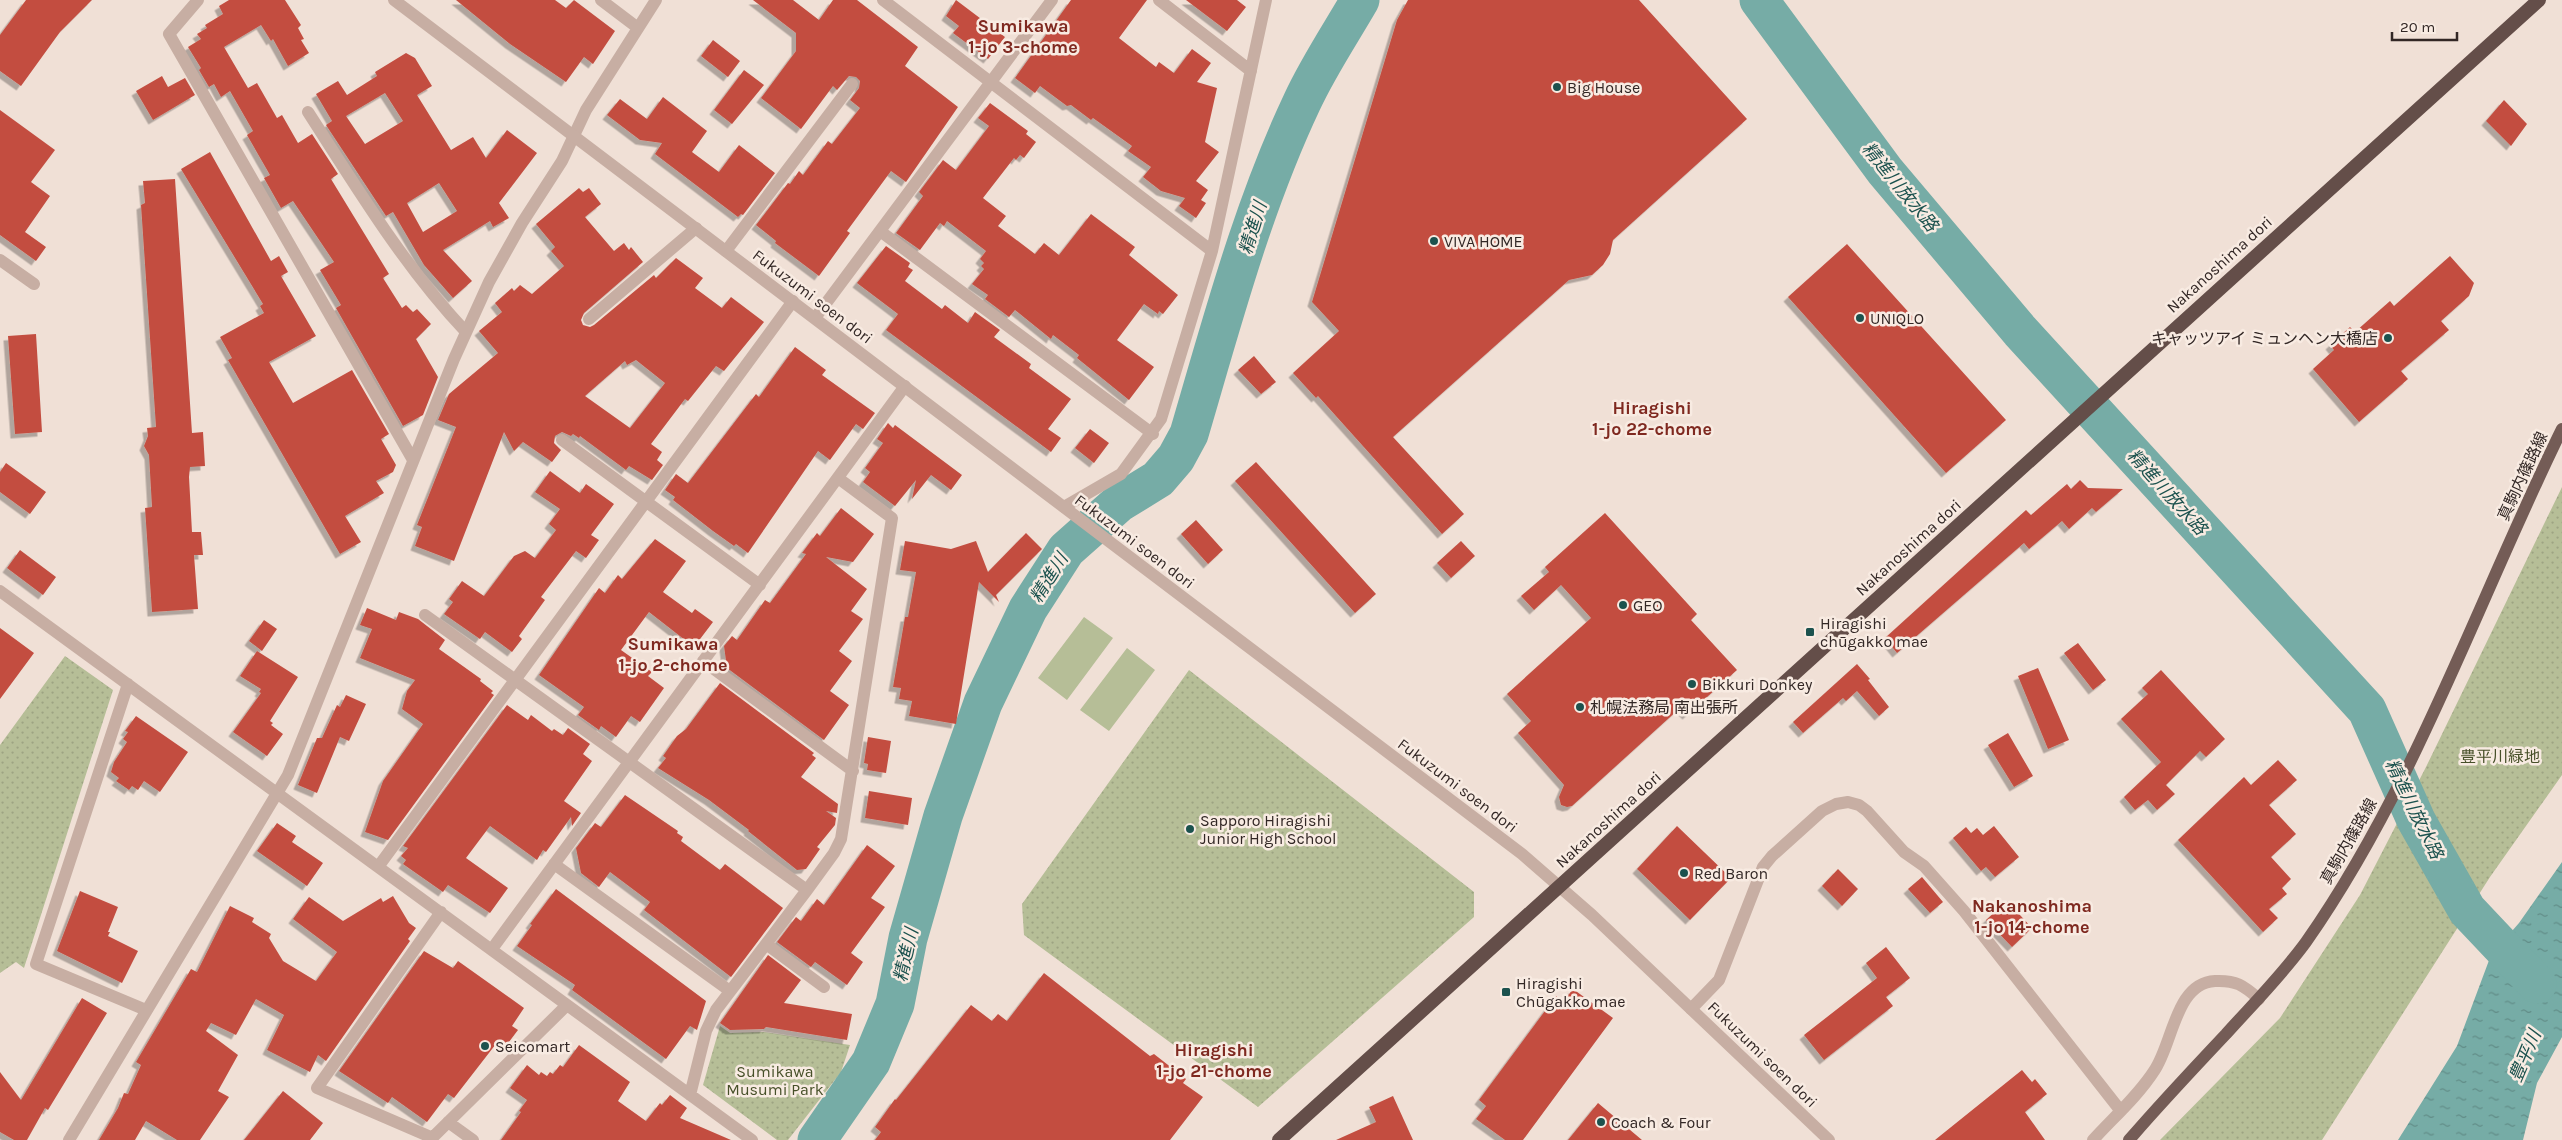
<svg xmlns="http://www.w3.org/2000/svg" width="2562" height="1140" font-family="Karla,'Noto Sans JP',sans-serif">
	<style>
		.park { fill: url(#park-dots) }
		.pitch { fill: #b6be97 }
		.water { fill: url(#water-ripples) }
		.lines { fill: none; stroke-linecap: round; stroke-linejoin: round }
		.river { stroke: #76aca6; stroke-width: 39 }
		.building { fill: #c34e41; fill-rule: evenodd; filter: url(#shadow) }
		.minor { stroke: #c7aea3; stroke-width: 12 }
		.tertiary { stroke: #c7aea3; stroke-width: 12 }
		.primary { stroke: #745c56; stroke-width: 12 }
		.trunk { stroke: #644e49; stroke-width: 14 }
		.poi-dot { fill: #1c524e; stroke: #f8ebe2; stroke-width: 2 }
		.labels { text-anchor: middle; stroke-width: 5; stroke-linejoin: round; paint-order: stroke }
		.poi-label { font-size: 16px; fill: #322725; stroke: #f8ebe2; text-anchor: start }
		.street-label { font-size: 16px; fill: #322725; stroke: #f8ebe2 }
		.park-label { font-size: 16px; fill: #475029; stroke: #f8ebe2 }
		.neighbourhood-label { font-size: 18px; font-weight: bold; fill: #7f2920; stroke: #f8ebe2 }
		.water-label { font-size: 18px; font-style: italic; fill: #1c524e; stroke: #f8ebe2 }
	</style>
	<defs>
		<pattern id="park-dots" width="8" height="8" patternUnits="userSpaceOnUse" patternTransform="scale(1.25)"><rect width="8" height="8" fill="#b6be97"/><path d="M2 2h.1M6 6h.1" fill="none" stroke="#9da382" stroke-width="1.8" stroke-linecap="round"/></pattern>
		<pattern id="water-ripples" width="26" height="14" patternUnits="userSpaceOnUse" patternTransform="scale(1.25)"><rect width="26" height="14" fill="#76aca6"/><path d="M2 4q2-2 4 0t4 0M15 11q2-2 4 0t4 0" fill="none" stroke="#618c87"/></pattern>
		<filter id="shadow"><feDropShadow dx="-4.5" dy="4.5" stdDeviation="0" flood-color="#0004"/></filter>
	</defs>
	<rect width="100%" height="100%" fill="#f0e0d6"/>
	<path class="park" d="M2562 487V775L2490 877 2322 1140H2160L2280 1018 2360 895 2426 767Z
		M65 656 113 690 24 968 16 962 0 973V745Z
		M1189 670 1474 892V917L1258 1107 1024 935 1022 904Z
		M720 1026 730 1033 764 1032 850 1045 841 1072 788 1140H777L703 1085Z"/>
	<path class="pitch" d="M1084 617 1113 638 1067 700 1038 678Z
		M1127 648 1155 670 1109 731 1080 710Z"/>
	<path class="water" d="M2562 862V1037L2537 1083 2523 1140H2398L2457 1046 2491 955 2519 923Z"/>
	<g class="lines">
		<path class="river" d="M1759 0 1885 171 2020 331 2367 710 2416 820 2467 910 2537 984
			M817 1140 871 1062 895 1004 908 938 943 816 983 703 1028 609 1066 550 1119 503 1158 479 1176 458 1189 434C1222 322 1252 208 1302 102 1318 67 1341 33 1360 0"/>
	</g>
	<path class="building" d="M26 0H92L60 32 21 86 0 71V35Z
		M229 0H285L301 25 298 28 304 39 301 40 309 53 288 66 273 39 271 41 261 25 224 47 248 88 257 83 277 118 282 115 298 143 312 134 338 174 331 179 389 274 383 278 402 308 406 305 413 312 417 309 431 324 416 339 438 377 423 415 403 426 336 308 341 305 320 270 334 262 293 201 281 208 264 178 270 175 247 135 253 131 230 91 221 97 214 84 209 87 199 70 201 68 188 47 201 39 197 34 207 28 205 25 223 14 219 6Z
		M456 0H555L566 8 574 0 615 31 593 64 584 57 566 82 510 44Z
		M753 0H793L819 20 833 0H857L918 47 905 66 958 107 906 182 891 171 847 231 850 233 819 276 775 243 776 241 756 225 788 183 790 184 799 171 803 175 828 141 832 144 860 108 850 100 859 88 860 81 856 77 849 76 837 90 833 86 801 129 761 98 796 51V33Z
		M956 0 1005 37 988 59 953 33 959 26 946 16Z
		M1071 0H1147L1119 38 1156 67 1159 62 1174 73 1192 49 1211 63 1197 82 1217 88 1205 142 1219 152 1196 181 1208 190 1201 200 1206 203 1196 218 1179 206 1185 198 1161 191 1143 177 1151 167 1128 151 1132 146 1093 118 1091 120 1071 105 1067 106 1040 86 1035 93 1015 78Z
		M1186 0H1237L1246 7 1227 31Z
		M1408 0H1639L1747 119 1613 240 1610 254 1603 265 1592 275 1569 280 1393 437 1464 514 1442 534 1318 396 1316 398 1293 373 1339 331 1312 302 1397 20Z
		M713 40 740 61 728 77 701 56Z
		M406 53 415 58 432 86 417 95 451 150 473 137 486 158 507 130 537 153 499 203 509 218 493 227 490 221 443 250 472 281 453 298 424 265 393 212 386 216 326 125 332 121 316 94 338 81 347 95 377 76 375 72ZM385 93 403 121 365 144 346 116ZM439 183 457 211 423 232 407 203Z
		M744 70 764 85 732 124 714 110Z
		M162 76 168 87 185 78 195 95 153 120 136 91Z
		M663 97 707 131 692 152 719 172 739 145 775 173 743 215 741 214 738 217 655 154 662 143 640 140 607 115 620 99 647 119Z
		M2504 100 2527 124 2511 146 2486 121Z
		M990 103 1028 131 1026 134 1036 142 1024 158 1020 155 1016 160 1014 158 983 198 1006 216 998 226 1035 254 1044 243 1059 255 1091 214 1135 247 1129 255 1178 295 1163 314 1159 311 1158 314 1144 304 1117 340 1154 367 1129 400 1077 358 1079 355 1053 335 1051 339 1015 310 1009 317 985 299 988 295 972 284 984 269 981 266 984 263 980 259 986 251 947 221 944 226 940 223 920 250 896 233 923 196 919 192 943 160 956 170 989 126 978 118Z
		M0 110 55 150 31 182 50 196 25 232 46 247 36 261 0 235Z
		M210 152 271 261 279 256 288 272 281 276 316 336 269 362 293 403 352 370 389 434 381 439 396 465 393 472 376 481 384 493 345 516 361 542 340 554 228 360 232 358 220 337 264 313 260 306 263 304 181 169Z
		M175 179 192 433 203 432 205 466 190 467 189 477 192 532H201L203 555H194L198 609 152 612 145 508 152 507 149 455 144 446 148 436 147 428 156 427 141 205 145 203 143 181Z
		M579 188 583 192 589 188 601 204 585 217 614 251 624 243 629 250 631 247 643 262 584 313 581 320 583 325 590 327 594 325 654 275 656 278 676 258 703 278 695 288 722 308 731 297 764 322 724 371 716 366 688 401 685 399 651 444 662 452 657 460 663 465 652 480 629 466 626 470 580 436 579 438 573 434 571 436 562 432 555 436 554 443 561 450 552 462 523 442 514 451 504 432 454 561 415 546 422 527 417 525 456 427 438 420 449 394 498 353 479 331 502 312 495 303 512 288 514 291 520 285 532 294 564 266 551 251 555 247 536 224ZM636 360 665 383 630 428 585 396 625 361 627 365Z
		M1847 244 2006 420 1946 473 1788 297Z
		M886 246 910 263 908 267 913 270 905 281 942 309 945 305 968 323 975 312 1000 330 994 337 1031 364 1029 368 1071 399 1048 429 1061 438 1051 452 886 330 898 314 857 283Z
		M2450 256 2474 283 2469 296 2441 321 2449 330 2401 371 2408 379 2359 422 2313 369 2334 350 2330 345 2350 327 2355 332 2390 301 2394 306Z
		M36 334 42 432 15 434 8 336Z
		M795 347 826 370 822 375 875 413 863 429 856 424 830 460 818 451 748 553 736 544 734 546 713 531 673 500 675 497 665 490 676 474 688 483 756 394 759 397Z
		M1254 356 1276 382 1261 394 1238 370Z
		M888 423 893 428 895 425 962 475 951 490 931 475 912 499 916 480 895 506 863 482 870 472 865 468 883 443 877 439Z
		M1090 429 1109 443 1094 463 1075 448Z
		M1256 462 1376 594 1355 613 1235 481Z
		M6 463 46 492 30 514 0 492V472Z
		M550 471 580 493 586 484 614 504 591 535 599 540 586 558 576 551 541 597 545 600 519 636 522 639 512 652 485 632 480 639 444 614 453 602 449 599 462 581 484 596 514 556 525 551 535 558 556 530 549 524 560 509 535 492Z
		M2080 480 2088 488 2123 489 2096 512 2092 508 2069 529 2062 521 2029 549 2024 543 1897 653 1885 638 2026 510 2031 515 2067 484 2071 489Z
		M841 508 874 534 853 562 826 557 867 589 851 611 863 619 839 651 852 661 830 691 849 705 824 740 727 668 724 646 732 636 737 640 765 600 770 603 806 554 802 553 817 533 820 536Z
		M1605 513 1697 614 1691 620 1737 670 1687 715 1680 708 1572 806 1567 807 1561 805 1559 797 1564 785 1518 733 1531 721 1507 694 1591 618 1561 585 1534 610 1521 596 1549 572 1545 567Z
		M1196 520 1223 550 1208 564 1181 534Z
		M1026 533 1042 549 996 595 999 602 979 582 956 724 909 716 912 701 899 699 901 688 893 687 905 617H908L916 572 900 570 905 541 951 549 976 541 988 572Z
		M655 539 686 561 663 592 692 613 695 609 713 622 694 647 649 612 621 650 652 672 648 676 664 688 640 722 631 716 616 737 601 726 599 730 578 715 584 707 539 675 599 588 605 593 618 575 622 579Z
		M1461 541 1475 556 1451 578 1437 563Z
		M20 550 56 577 43 595 7 568Z
		M367 608 396 620 399 612 418 619 445 640 439 649 481 679 480 681 493 691 491 693 494 695 388 840 365 832 383 781 423 724 402 709 407 691 415 680 360 658 372 629 360 625Z
		M264 620 277 629 262 651 249 641Z
		M0 628 34 653 0 699Z
		M2078 643 2106 680 2093 690 2064 653Z
		M257 651 298 677 270 721 273 723 271 725 283 734 267 756 233 732 261 693 259 692 261 689 240 676Z
		M1857 664 1870 679 1868 680 1889 707 1879 716 1857 691 1846 701 1843 698 1803 733 1793 722Z
		M2038 668 2069 740 2048 749 2018 676Z
		M2161 670 2225 739 2206 757 2200 751 2166 785 2175 794 2157 810 2148 800 2135 810 2124 797 2161 762 2121 719 2148 694 2142 688Z
		M720 683 814 753 812 755 816 758 801 777 838 804 837 813 826 811 836 818 835 825 817 847 820 849 806 869 797 870 748 831 749 830 709 800 658 768 666 758 663 756 677 736 686 729Z
		M346 695 366 704 349 741 340 737 317 793 298 785 317 738H322L337 705 340 707Z
		M507 705 528 720 531 715 552 731 554 729 563 735 568 728 590 744 583 754 592 761 564 801 581 813 572 826 571 817 546 852 543 850 537 860 490 826 466 858 508 888 490 913 448 885 443 892 403 864 406 860 401 856 408 848 403 846Z
		M136 716 188 752 160 792 144 781 138 790 132 786 129 790 116 781 119 778 111 772 114 762 127 742 123 739 128 732 125 731Z
		M2008 733 2033 776 2014 787 1988 745Z
		M868 737 891 741 886 773 867 770 868 764 864 763Z
		M2278 760 2297 780 2269 805 2296 834 2271 857 2291 879 2282 888 2287 894 2269 909 2278 918 2263 932 2178 840 2244 777 2251 785Z
		M869 791 912 798 908 825 865 818Z
		M625 795 678 831 677 833 683 837 681 841 720 870 725 864 783 908 731 977 644 910 650 902 610 872 599 887 581 873 576 848 595 823 601 827Z
		M277 823 296 836 292 842 323 863 307 886 257 851Z
		M1677 826 1731 878 1690 920 1637 869Z
		M1994 826 2019 857 1995 877 1986 867 1981 871 1953 838 1966 827 1971 833 1977 828 1983 835Z
		M867 845 895 866 871 898 885 907 851 953 863 962 847 985 815 962 811 967 777 942 796 917 801 921 817 899 824 905Z
		M1838 869 1858 889 1842 906 1822 886Z
		M1922 877 1943 902 1930 913 1908 889Z
		M556 889 706 1001 697 1030 690 1026 666 1059 572 990 575 985 517 946 532 925 530 924Z
		M80 891 118 907 108 932H110L108 936 138 951 122 983 57 951Z
		M393 896 409 923 416 928 408 939 410 941 326 1061 318 1055 310 1072 267 1050 284 1015 256 999 236 1035 211 1023 206 1031 238 1055 218 1091 229 1097 200 1140H177L146 1121 135 1140H99L118 1108 124 1093 128 1094 141 1065 136 1062 191 969 197 972 230 906 254 918 252 922 271 934 269 938 283 961 316 981 337 952 293 919 309 897 343 921 381 898 383 902Z
		M2007 901 2032 928 2012 947 1986 920Z
		M1886 947 1910 978 1886 997 1893 1006 1824 1060 1804 1035 1877 978 1866 963Z
		M424 951 453 968 458 961 524 1008 512 1026 518 1030 506 1046 499 1040 454 1098 448 1094 427 1122 392 1097 388 1103 339 1071Z
		M768 955 801 980 784 1003 852 1014 847 1040 766 1027 764 1029 730 1030 720 1023Z
		M1044 973 1150 1056 1154 1054 1186 1079 1183 1083 1203 1097 1170 1140H875L881 1132 875 1127 895 1099 896 1100 971 1005 992 1021 998 1014 1007 1021Z
		M1573 989 1613 1018 1523 1140H1505L1476 1119 1486 1106 1479 1100 1556 996 1563 1002Z
		M82 998 107 1013 48 1110 45 1108 27 1140H14L0 1132V1072L21 1100Z
		M579 1045 630 1082 618 1101 646 1121 660 1103 662 1105 670 1095 687 1108 680 1118 731 1140H501L521 1112 519 1111 527 1100 510 1088 527 1065 539 1075 541 1072 547 1076 550 1072 553 1074 560 1065 563 1067Z
		M2022 1070 2032 1082 2035 1079 2047 1094 2025 1112 2045 1140H1935Z
		M283 1091 323 1123 310 1140H244Z
		M1393 1096 1413 1140H1336L1376 1122 1369 1107Z
		M1598 1103 1642 1140H1568Z"/>
	<g class="lines">
		<path class="minor" d="M198 0 169 34 413 460
			M601 0 638 28
			M883 0 1212 251
			M1159 0 1251 71
			M308 112C357 188 403 265 466 332
			M880 231 1153 434
			M726 251 852 84
			M0 260 34 284
			M815 318 1052 0
			M589 319 696 228
			M562 440 760 585
			M1064 507 1121 474 1161 419 1212 251 1266 0
			M0 591 752 1140
			M425 615 807 890
			M703 661 853 771
			M128 684 36 964 146 1010
			M554 864 730 991
			M378 867 793 301
			M766 944 824 987
			M492 949 905 386
			M1691 1009 1719 980 1763 867 1772 856 1822 811 1836 804 1848 802 1859 805 1867 811 1904 852 1924 866 1964 911 2120 1110
			M690 1095 706 1031 716 1010 807 890 834 853 841 839 892 518 838 478
			M448 1122 473 1140
			M433 1138 317 1088 441 912
			M69 1140 288 775 454 359 489 282 522 223 562 161 586 110 656 0
			M430 1140 567 1005
			M2093 1140C2113 1118 2138 1096 2154 1071 2173 1044 2175 983 2215 981 2236 980 2243 985 2259 999"/>
		<path class="tertiary" d="M394 0 1522 854 1592 915 1829 1140"/>
		<path class="primary" d="M2129 1140C2160 1104 2193 1069 2226 1034 2253 1004 2282 975 2306 942 2416 785 2478 600 2562 429"/>
		<path class="trunk" d="M1279 1140 2539 0"/>
	</g>
	<g class="poi-dot">
		<circle cx="1557" cy="87" r="5"/>
		<circle cx="1434" cy="241" r="5"/>
		<circle cx="1860" cy="318" r="5"/>
		<circle cx="2388" cy="338" r="5"/>
		<circle cx="1623" cy="605" r="5"/>
		<rect x="1805" y="627" width="10" height="10" rx="2.5"/>
		<circle cx="1692" cy="684" r="5"/>
		<circle cx="1580" cy="707" r="5"/>
		<circle cx="1190" cy="829" r="5"/>
		<circle cx="1684" cy="873" r="5"/>
		<rect x="1501" y="987" width="10" height="10" rx="2.5"/>
		<circle cx="485" cy="1046" r="5"/>
		<circle cx="1601" cy="1122" r="5"/>
	</g>
	<g class="labels">
		<g class="poi-label">
			<text x="1567" y="93">Big House</text>
			<text x="1444" y="247">VIVA HOME</text>
			<text x="1870" y="324">UNIQLO</text>
			<text x="2378" y="344" text-anchor="end">キャッツアイ ミュンヘン大橋店</text>
			<text x="1633" y="611">GEO</text>
			<text x="1820" y="629">Hiragishi<tspan x="1820" dy="18">chūgakko mae</tspan></text>
			<text x="1702" y="690">Bikkuri Donkey</text>
			<text x="1590" y="713">札幌法務局 南出張所</text>
			<text x="1200" y="826">Sapporo Hiragishi<tspan x="1200" dy="18">Junior High School</tspan></text>
			<text x="1694" y="879">Red Baron</text>
			<text x="1516" y="989">Hiragishi<tspan x="1516" dy="18">Chūgakko mae</tspan></text>
			<text x="495" y="1052">Seicomart</text>
			<text x="1611" y="1128">Coach &amp; Four</text>
		</g>
		<g class="street-label">
			<text transform="translate(2219 264) rotate(-42)" y="6">Nakanoshima dori</text>
			<text transform="translate(813 296) rotate(37)" y="6">Fukuzumi soen dori</text>
			<text transform="translate(2522 476) rotate(-65)" y="6">真駒内篠路線</text>
			<text transform="translate(1135 541) rotate(37)" y="6">Fukuzumi soen dori</text>
			<text transform="translate(1908 547) rotate(-42)" y="6">Nakanoshima dori</text>
			<text transform="translate(1458 785) rotate(37)" y="6">Fukuzumi soen dori</text>
			<text transform="translate(1608 819) rotate(-42)" y="6">Nakanoshima dori</text>
			<text transform="translate(2348 841) rotate(-60)" y="6">真駒内篠路線</text>
			<text transform="translate(1763 1054) rotate(44)" y="6">Fukuzumi soen dori</text>
		</g>
		<g class="park-label">
			<text x="2500" y="762">豊平川緑地</text>
			<text x="775" y="1077">Sumikawa<tspan x="775" dy="18">Musumi Park</tspan></text>
		</g>
		<g class="neighbourhood-label">
			<text x="1023" y="32">Sumikawa<tspan x="1023" dy="21">1-jo 3-chome</tspan></text>
			<text x="1652" y="414">Hiragishi<tspan x="1652" dy="21">1-jo 22-chome</tspan></text>
			<text x="673" y="650">Sumikawa<tspan x="673" dy="21">1-jo 2-chome</tspan></text>
			<text x="2032" y="912">Nakanoshima<tspan x="2032" dy="21">1-jo 14-chome</tspan></text>
			<text x="1214" y="1056">Hiragishi<tspan x="1214" dy="21">1-jo 21-chome</tspan></text>
		</g>
		<g class="water-label">
			<text transform="translate(1900 187) rotate(51)" y="6">精進川放水路</text>
			<text transform="translate(1253 228) rotate(-73)" y="6">精進川</text>
			<text transform="translate(2167 492) rotate(48)" y="6">精進川放水路</text>
			<text transform="translate(1049 578) rotate(-58)" y="6">精進川</text>
			<text transform="translate(2414 809) rotate(64)" y="6">精進川放水路</text>
			<text transform="translate(906 955) rotate(-77)" y="6">精進川</text>
			<text transform="translate(2525 1056) rotate(-67)" y="6">豊平川</text>
		</g>
	</g>
	<path d="M2392 32v8h65v-8" fill="none" stroke="#322725" stroke-width="2.5"/>
	<text x="2400" y="32" font-size="15" fill="#322725" stroke="#f8ebe2" stroke-width="4" paint-order="stroke">20 m</text>
</svg>
